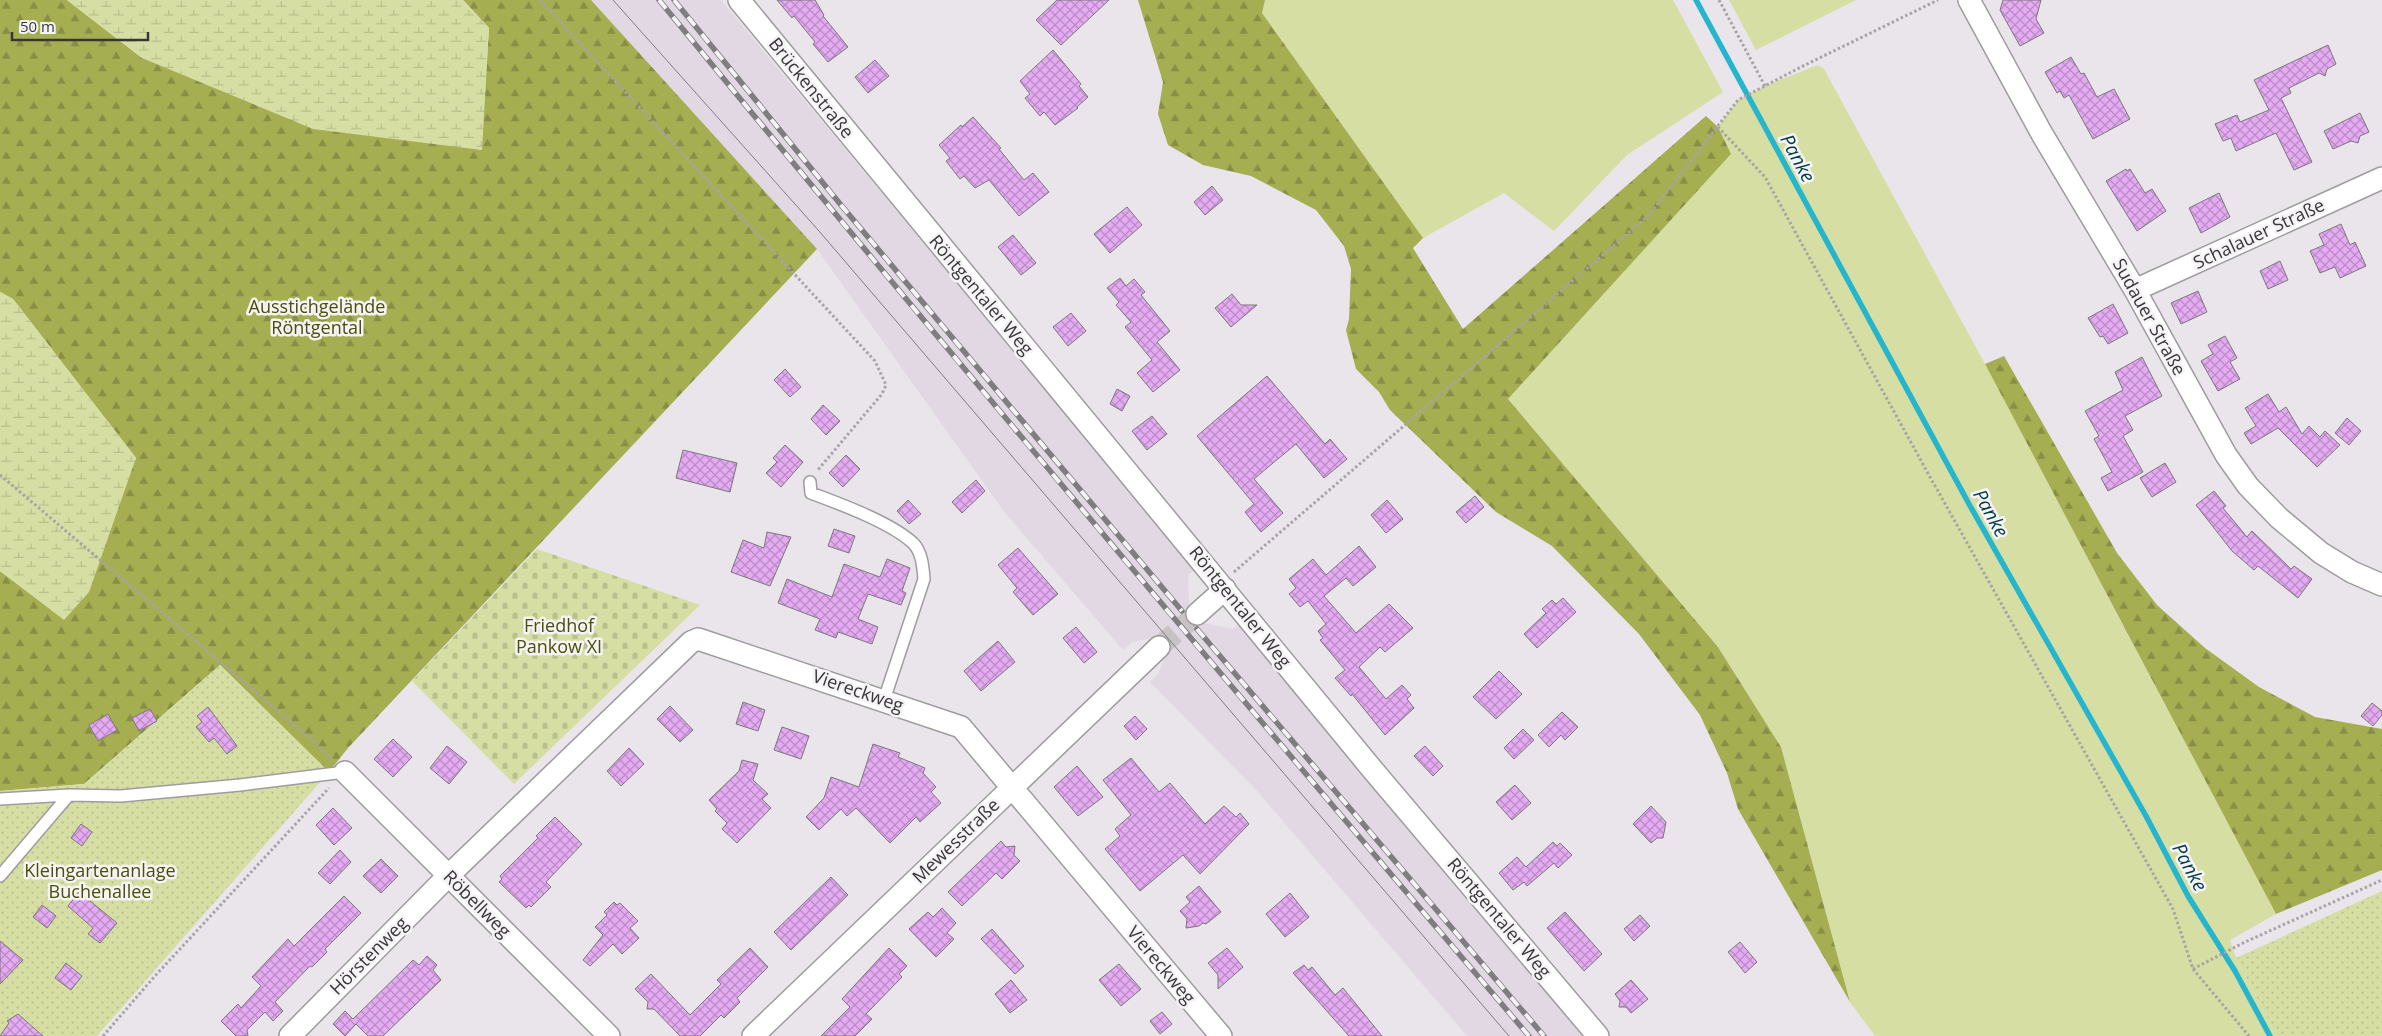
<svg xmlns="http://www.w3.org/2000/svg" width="2382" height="1036" font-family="'Open Sans',sans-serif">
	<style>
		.built { fill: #e1d8e3 }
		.green { fill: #d7dea3 }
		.forest { fill: url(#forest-firs) }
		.wetland { fill: url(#wetland-marsh) }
		.cemetery { fill: url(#cemetery-stones) }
		.garden { fill: url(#garden-dots) }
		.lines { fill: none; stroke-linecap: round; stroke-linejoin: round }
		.stream { stroke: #25b5cc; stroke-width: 5.5 }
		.building { fill: url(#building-cross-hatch); stroke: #7b787b }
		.minor-tunnel { stroke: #c6c2c6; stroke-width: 21; stroke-dasharray: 21 11; stroke-linecap: butt }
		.service-casing { stroke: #9f9ca0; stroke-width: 14 }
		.minor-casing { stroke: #9f9ca0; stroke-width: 24 }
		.path { stroke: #a7a4a7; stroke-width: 3; stroke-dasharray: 2.5 2.5; stroke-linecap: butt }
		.service { stroke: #fff; stroke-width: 11 }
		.minor { stroke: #fff; stroke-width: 21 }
		.tram { stroke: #7f7d7f; stroke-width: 1 }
		.rail-casing { stroke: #7f7d7f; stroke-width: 5.5 }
		.rail { stroke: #f6f3f7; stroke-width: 4; stroke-dasharray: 11; stroke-linecap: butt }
		.labels { text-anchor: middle; stroke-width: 5; stroke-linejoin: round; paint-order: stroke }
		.street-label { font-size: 18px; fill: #383738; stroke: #f6f3f7 }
		.park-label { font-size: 18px; fill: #4b4f07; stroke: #f6f3f7 }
		.water-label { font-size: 19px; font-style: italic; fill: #003d47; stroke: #f6f3f7 }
	</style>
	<defs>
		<pattern id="forest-firs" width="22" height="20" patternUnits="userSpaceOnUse" patternTransform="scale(1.25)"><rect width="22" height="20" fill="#a6ae52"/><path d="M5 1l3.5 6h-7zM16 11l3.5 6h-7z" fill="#888e45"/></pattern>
		<pattern id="wetland-marsh" width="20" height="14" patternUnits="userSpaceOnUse" patternTransform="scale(1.25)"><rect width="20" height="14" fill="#d7dea3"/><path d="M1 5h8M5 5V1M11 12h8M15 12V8" fill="none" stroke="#b9bf8d"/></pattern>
		<pattern id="cemetery-stones" width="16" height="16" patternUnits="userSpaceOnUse" patternTransform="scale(1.25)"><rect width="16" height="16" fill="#d7dea3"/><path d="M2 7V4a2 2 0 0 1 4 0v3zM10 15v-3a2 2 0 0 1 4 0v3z" fill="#b9bf8d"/></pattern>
		<pattern id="garden-dots" width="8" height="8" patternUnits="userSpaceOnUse" patternTransform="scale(1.25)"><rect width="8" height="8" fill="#d7dea3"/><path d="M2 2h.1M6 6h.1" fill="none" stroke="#b9bf8d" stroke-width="1.8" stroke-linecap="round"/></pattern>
		<pattern id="building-cross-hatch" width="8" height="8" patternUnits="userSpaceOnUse" patternTransform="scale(1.25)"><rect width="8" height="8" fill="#e4aaf2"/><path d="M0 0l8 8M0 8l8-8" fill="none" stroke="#ba8bc5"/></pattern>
	</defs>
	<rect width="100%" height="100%" fill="#e9e5ea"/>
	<path class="built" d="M591 0H721L1195 569 1188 575 1189 605 1204 623 1234 629 1240 624 1585 1036H1467L1258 792 1150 682 1158 674 1166 655 1151 638 1133 642 1123 650 1005 513 817 249Z"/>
	<path class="green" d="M1258 0H1673L1723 92 1627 155 1554 231 1504 193 1423 238 1257 6Z
		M1729 0H1856L1756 50Z
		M1818 65 1824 69 1985 364 2276 914 2230 940 2236 958 2277 1036H1875L1850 1002 1781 747 1718 647 1508 399 1731 154 1718 127 1738 100 1765 86Z"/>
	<path class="forest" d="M0 0H67L142 58 481 150 489 28 463 0H591L817 249 348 748 329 772 220 665 84 784 0 791V571L64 619 136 458 13 299 0 292Z
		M1138 0H1265L1262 13 1423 238 1413 248 1463 329 1706 116 1718 127 1731 154 1508 399 1718 647 1781 747 1850 1002 1738 809 1727 773 1700 715 1639 634 1552 546 1496 512 1390 410 1379 392 1356 369 1346 330 1349 319 1351 269 1344 246 1316 210 1251 176 1203 165 1168 145 1158 114 1163 82Z
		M2004 356 2117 553 2157 605 2205 648 2259 687 2315 717 2382 729V870L2276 914 1985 364Z"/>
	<path class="wetland" d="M67 0H463L489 28 482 150 313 129 142 58Z
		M0 292 13 299 136 458 89 592 64 620 0 571Z"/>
	<path class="cemetery" d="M537 549 700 605 514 784 412 681Z"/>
	<path class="garden" d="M220 665 329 772 97 1036H0V791L84 784Z
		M2382 891V1036H2277L2236 958Z"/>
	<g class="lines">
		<path class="stream" d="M1696 0 1969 504 2146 816 2188 896 2235 971 2270 1036"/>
	</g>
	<path class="building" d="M777 0H815L824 15 823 16 848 47 828 62 813 44 815 42 794 16 792 18Z
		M1057 0H1109L1061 45 1036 20Z
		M2003 0H2041L2036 19 2044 33 2020 46 2000 10Z
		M2328 45 2336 64 2327 69 2325 76 2319 73 2289 88 2291 93 2281 98 2312 162 2294 170 2276 133 2236 151 2231 138 2223 141 2215 124 2237 115 2240 122 2269 110 2254 80Z
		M1053 50 1081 84 1079 86 1088 97 1077 107 1078 108 1055 125 1044 112 1040 116 1025 98 1030 94 1020 81Z
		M2071 57 2081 74 2084 73 2097 97 2114 89 2130 119 2093 139 2069 95 2064 98 2060 91 2057 93 2045 72Z
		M875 60 889 76 868 93 855 77Z
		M2360 113 2369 132 2360 136 2358 143 2351 141 2333 149 2324 131Z
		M973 117 1001 148 999 149 1024 180 1033 173 1049 192 1019 216 989 180 975 188 964 176 960 179 946 161 950 158 939 145 961 125 962 127Z
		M2126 169 2127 171 2130 169 2145 193 2152 189 2166 211 2137 231 2106 181Z
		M1212 186 1223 200 1205 215 1194 202Z
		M2219 193 2230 217 2201 233 2189 208Z
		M1127 207 1142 225 1110 253 1094 234Z
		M2341 224 2350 245 2355 242 2366 266 2340 278 2335 267 2320 273 2310 251 2324 245 2319 234Z
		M1013 235 1036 263 1021 275 998 247Z
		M2280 261 2288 280 2268 289 2260 271Z
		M1120 278 1126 286 1134 279 1145 292 1141 295 1170 331 1157 342 1180 370 1153 392 1137 373 1152 360 1125 327 1131 322 1116 305 1119 302 1107 288Z
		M2198 291 2207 312 2181 324 2171 303Z
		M1232 294 1241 305H1257L1231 327 1215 308Z
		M2113 304 2128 333 2108 344 2103 336 2100 337 2088 318Z
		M1071 313 1086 331 1068 346 1053 327Z
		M2225 336 2237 358 2230 362 2240 379 2218 391 2201 361 2213 354 2208 345Z
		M2142 357 2162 396 2125 416 2133 430 2123 436 2143 472 2108 491 2101 478 2112 472 2094 439 2099 436 2085 411 2123 390 2115 372Z
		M785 369 801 387 790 397 774 380Z
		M1267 376 1325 444 1330 439 1347 459 1324 478 1296 444 1267 468 1254 479 1283 513 1261 532 1245 512 1254 504 1197 436Z
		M1117 389 1130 396 1122 411 1110 404Z
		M2268 394 2279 412 2286 407 2302 434 2309 426 2320 437 2325 431 2340 445 2317 467 2278 428 2251 444 2244 433 2256 426 2245 408Z
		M823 405 840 421 826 435 811 419Z
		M1152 416 1167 434 1147 450 1132 431Z
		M2347 418 2361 431 2349 445 2335 433Z
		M785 445 803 462 781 487 766 473 777 462 773 458Z
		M683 450 737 463 730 492 676 478Z
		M846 455 860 469 843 487 829 473Z
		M2165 463 2176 482 2152 497 2140 478Z
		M976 480 985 491 962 513 952 502Z
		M2214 491 2226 506 2223 508 2247 537 2252 531 2291 569 2294 566 2312 579 2298 598 2258 566 2254 570 2232 551 2196 505Z
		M1475 496 1484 507 1466 523 1456 512Z
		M908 500 921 514 909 524 897 511Z
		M1387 500 1403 519 1386 533 1371 515Z
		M834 529 855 536 849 553 828 546Z
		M767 532 791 537 770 586 731 572 743 540 764 548Z
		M1359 546 1376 567 1353 586 1346 578 1324 596 1356 633 1389 604 1413 628 1385 652 1380 647 1359 667 1386 699 1402 685 1411 695 1407 699 1414 708 1385 735 1352 694 1351 696 1335 678 1345 670 1320 640 1323 638 1318 631 1326 624 1308 601 1300 607 1289 594 1296 588 1289 579 1313 559 1326 575Z
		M1018 548 1058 594 1033 615 1013 592 1017 588 998 565Z
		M887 559 910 568 902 591 906 593 901 605 868 594 858 619 878 627 872 644 838 632 836 638 815 630 820 619 778 603 787 579 832 597 844 564 880 577Z
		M1563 598 1576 612 1537 648 1524 634 1546 613 1542 609 1552 600 1556 604Z
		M1076 627 1097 652 1084 663 1063 638Z
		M998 641 1015 662 981 691 964 671Z
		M1499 671 1522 694 1496 719 1473 697Z
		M743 702 765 710 758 731 736 724Z
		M2372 703 2382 711V715L2373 726 2361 716Z
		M670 706 693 730 680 742 657 719Z
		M208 707 237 746 227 754 214 738 209 742 196 727 202 722 197 716Z
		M150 709 157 721 139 731 132 718Z
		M1562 712 1578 727 1565 740 1561 735 1549 747 1538 735Z
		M108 714 117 730 98 741 89 725Z
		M1135 716 1147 729 1136 740 1124 726Z
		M782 727 809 736 801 759 774 750Z
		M1523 729 1534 740 1514 759 1504 748Z
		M393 739 412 757 393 777 374 759Z
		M873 744 900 753 898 757 925 768 923 773 936 787 931 792 941 803 920 822 916 817 890 843 856 808 847 816 841 809 819 830 806 817 824 798 831 777 859 787Z
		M447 746 467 762 449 784 430 768Z
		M1425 746 1443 766 1433 776 1414 756Z
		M629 748 644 764 621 786 607 771Z
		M1131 758 1159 792 1170 783 1205 824 1224 806 1236 817 1240 813 1249 824 1200 874 1183 855 1140 891 1105 849 1120 836 1115 829 1131 815 1103 780Z
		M742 760 758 764 753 780 768 794 762 799 771 808 737 843 722 829 727 823 715 811 717 809 709 800 739 771Z
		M1077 766 1103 797 1078 816 1054 787Z
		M1515 785 1531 803 1512 820 1496 802Z
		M1651 806 1666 822 1663 838H1657L1651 843 1633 824Z
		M333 808 352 828 334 845 316 825Z
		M555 817 582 844 546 882 551 887 531 907 529 905 526 908 499 882 502 879 500 876 538 838 536 836Z
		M81 824 92 832 82 846 71 838Z
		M1001 841 1006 847 1015 846 1014 855 1020 861 1002 879 996 873 962 906 948 892Z
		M1553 842 1557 846 1560 843 1572 855 1558 868 1554 863 1527 886 1524 882 1513 890 1499 873 1517 857 1526 867Z
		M340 850 351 862 330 884 318 873Z
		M381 859 398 876 381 893 363 876Z
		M831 877 848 895 791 950 774 932Z
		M1199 886 1221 912 1206 924 1203 923 1199 926 1186 928 1187 919 1180 911 1190 902 1186 897Z
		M79 892 117 923 100 943 88 934 93 928 68 906Z
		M1290 893 1309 917 1285 937 1266 914Z
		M344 896 361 913 325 949 327 952 312 967 310 966 275 1002 283 1011 273 1021 265 1012 247 1030 248 1036H236L221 1021 238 1004 241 1008 261 986 252 977 288 939 294 946Z
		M614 902 617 905 620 903 638 921 630 928 639 938 622 954 613 944 590 966 583 960 603 935 595 927 607 915 604 912Z
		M42 905 56 916 47 928 33 917Z
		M942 908 956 923 947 933 954 939 936 957 909 929 928 912 933 917Z
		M1565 912 1602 954 1584 971 1547 928Z
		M1640 915 1650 926 1634 941 1624 929Z
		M992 929 1024 966 1015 974 981 939Z
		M0 941 23 960 0 984Z
		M1740 942 1757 962 1745 973 1728 952Z
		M750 948 768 967 737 998 740 1002 724 1018 721 1015 700 1036H680L654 1009H647L648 1002 635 989 651 974 690 1015 721 984 717 980Z
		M889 948 907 966 899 974 902 977 866 1014 872 1019 855 1036H821L850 1007 842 999Z
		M1227 948 1243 967 1218 989V975L1208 963Z
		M427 956 437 965 433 970 441 980 383 1036H368L356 1024 345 1036 333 1024 345 1011 353 1019 413 960 419 965Z
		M66 963 82 976 71 990 55 978Z
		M1119 964 1141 989 1121 1006 1099 980Z
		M1304 965 1308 970 1312 967 1335 995 1343 988 1382 1036H1349L1293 973Z
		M1011 980 1027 1000 1010 1013 995 994Z
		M1631 980 1648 999 1631 1013 1626 1007H1619L1620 1001 1615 994Z
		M1162 1012 1172 1024 1160 1034 1150 1021Z
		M18 1014 43 1036H0L9 1023 7 1021Z"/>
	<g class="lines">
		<path class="minor-tunnel" d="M1159 647 1197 614"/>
		<defs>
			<path id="service" d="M810 482 811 493C840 504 890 522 913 543 922 552 923 567 924 579L884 700
				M0 799 69 795 121 796 240 785 345 772
				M0 876 69 795"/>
			<path id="minor" d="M739 0 1372 769 1598 1036
				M1969 0 2042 134 2135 290 2226 455 2248 486 2279 518 2321 553 2352 572 2382 585
				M2135 290 2382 178
				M1197 614 1225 589
				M345 772 609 1036
				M290 1036 448 876 691 642 698 639 961 727 1221 1036
				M753 1036 1159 647"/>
		</defs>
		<use href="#service" class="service-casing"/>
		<use href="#minor" class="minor-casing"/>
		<path class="path" d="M540 0 875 361 886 385 882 394 817 471
			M1719 0 1765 86
			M1718 127 1765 177 1930 477 2173 909 2193 969 2249 1036
			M0 475 310 738 332 759
			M1234 572 1648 216 1738 100 1801 67 1938 0
			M2193 969 2243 943 2382 880
			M103 1036 155 976 329 788"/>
		<use href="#service" class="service"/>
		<use href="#minor" class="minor"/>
		<path class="tram" d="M613 0 819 231 1509 1036"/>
		<defs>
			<path id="rail" d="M659 0C945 349 1236 693 1529 1036
				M674 0 841 205 1182 611
				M1197 629 1544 1036"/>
		</defs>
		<use href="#rail" class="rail-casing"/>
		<use href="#rail" class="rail"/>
	</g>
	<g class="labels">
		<g class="street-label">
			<text transform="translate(811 88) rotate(51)" y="6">Brückenstraße</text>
			<text transform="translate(2259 234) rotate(-25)" y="6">Schalauer Straße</text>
			<text transform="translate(981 295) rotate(50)" y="6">Röntgentaler Weg</text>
			<text transform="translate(2149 317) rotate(61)" y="6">Sudauer Straße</text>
			<text transform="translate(1240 607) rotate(51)" y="6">Röntgentaler Weg</text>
			<text transform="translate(858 691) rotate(19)" y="6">Viereckweg</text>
			<text transform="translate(956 841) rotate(-44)" y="6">Mewesstraße</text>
			<text transform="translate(477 904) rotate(45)" y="6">Röbellweg</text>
			<text transform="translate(1499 918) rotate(50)" y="6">Röntgentaler Weg</text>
			<text transform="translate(369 956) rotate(-45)" y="6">Hörstenweg</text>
			<text transform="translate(1161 965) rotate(50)" y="6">Viereckweg</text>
		</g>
		<g class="park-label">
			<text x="317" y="313">Ausstichgelände<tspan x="317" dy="21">Röntgental</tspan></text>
			<text x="559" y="632">Friedhof<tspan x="559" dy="21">Pankow XI</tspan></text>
			<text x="100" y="877">Kleingartenanlage<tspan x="100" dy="21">Buchenallee</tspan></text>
		</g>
		<g class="water-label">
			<text transform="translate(1798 158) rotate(62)" y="7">Panke</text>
			<text transform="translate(1991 513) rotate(61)" y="7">Panke</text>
			<text transform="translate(2190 867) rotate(62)" y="7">Panke</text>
		</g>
	</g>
	<path d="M12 32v8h136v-8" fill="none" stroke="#383738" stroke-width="2.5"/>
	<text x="20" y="32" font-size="15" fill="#383738" stroke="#f6f3f7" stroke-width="4" paint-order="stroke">50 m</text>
</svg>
